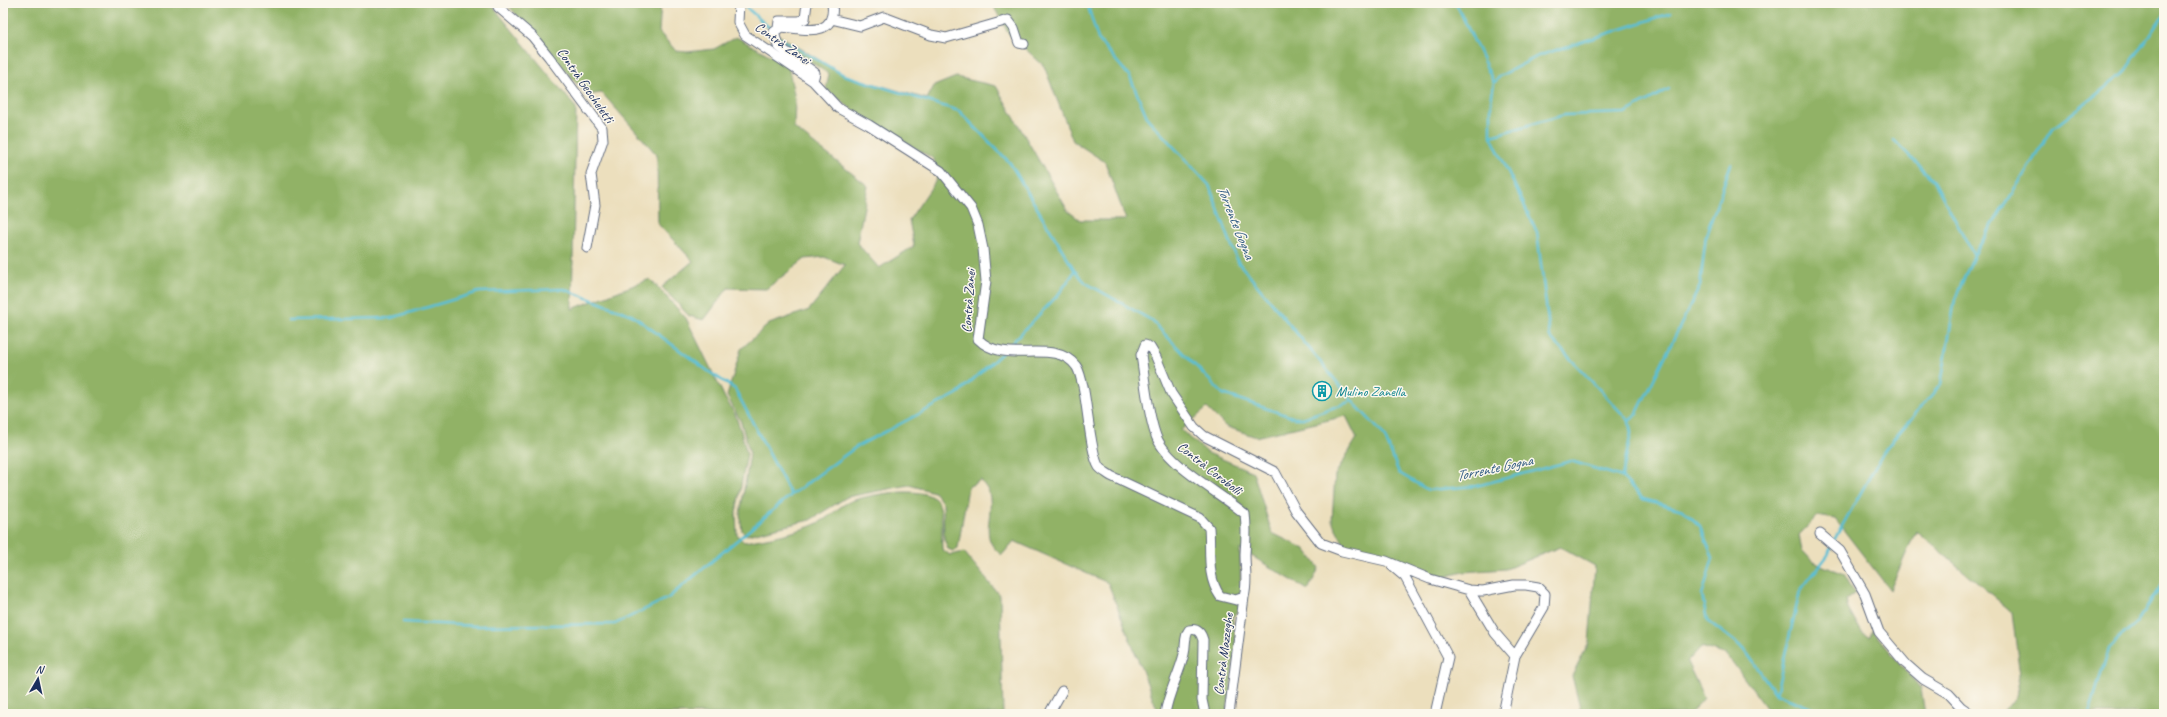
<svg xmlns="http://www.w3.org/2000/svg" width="2167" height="717" font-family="Caveat,sans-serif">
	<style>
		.forest { fill: #91b266; stroke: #567062 }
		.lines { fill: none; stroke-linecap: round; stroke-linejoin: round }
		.stream { stroke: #59bfd7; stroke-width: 2.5 }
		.minor-casing { stroke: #646d7f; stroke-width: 11 }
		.minor { stroke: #fff; stroke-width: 9 }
		.labels { text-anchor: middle; stroke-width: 3; stroke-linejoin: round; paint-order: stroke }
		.street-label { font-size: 14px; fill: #1b2f5e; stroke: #fbf7ec }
		.culture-label { font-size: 14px; fill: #0d838f; stroke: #fbf7ec; text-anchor: start }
		.water-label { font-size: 15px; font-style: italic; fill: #2e5a82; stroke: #fbf7ec }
	</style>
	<rect width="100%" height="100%" fill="#fbf7ec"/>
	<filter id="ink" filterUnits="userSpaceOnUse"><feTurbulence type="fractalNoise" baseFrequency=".025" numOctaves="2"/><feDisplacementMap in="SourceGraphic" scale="8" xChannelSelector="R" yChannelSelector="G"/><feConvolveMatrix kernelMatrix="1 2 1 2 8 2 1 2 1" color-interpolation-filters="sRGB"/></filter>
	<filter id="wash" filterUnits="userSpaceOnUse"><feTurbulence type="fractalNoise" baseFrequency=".012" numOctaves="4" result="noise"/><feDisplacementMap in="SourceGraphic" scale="16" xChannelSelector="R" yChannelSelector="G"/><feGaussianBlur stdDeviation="0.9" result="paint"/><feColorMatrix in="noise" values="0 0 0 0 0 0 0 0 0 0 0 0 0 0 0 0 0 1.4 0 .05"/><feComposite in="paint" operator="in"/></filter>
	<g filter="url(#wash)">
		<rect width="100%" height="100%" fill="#ecdfbd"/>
		<path class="forest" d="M3 3H490L576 108 572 309 650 279 686 318 725 398 735 414 741 431 747 454 736 513 737 535 744 542C768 538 796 533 818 523 829 518 838 507 849 502 865 495 925 484 937 501 945 513 941 535 942 549L950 555 964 552 1000 596 1003 714H3Z
			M508 3H661L659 32 676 51 687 52 714 49 736 37 788 65 795 99 794 128 868 186 857 243 879 268 914 246 909 220 937 179 934 159 859 115 826 89 829 74 792 50 790 61 777 52 774 35 780 36 844 75 927 99 934 86 956 77 996 86 1068 211 1080 220H1126L1105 162 1073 141 1044 66 1008 33 995 9 994 3H2164V714H2002L2016 696 2020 676 2012 612 1916 531 1890 590 1835 519 1817 516 1799 535 1802 550 1813 562 1844 574 1855 593 1846 600 1848 608 1862 633 1870 637 1872 630 1921 689 1925 714 1770 713 1727 655 1701 647 1687 662 1704 698 1690 714H1579L1580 708 1572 676 1589 643 1595 566 1560 547 1506 569 1463 572 1444 577 1390 558 1346 548 1332 521 1335 475 1357 438 1346 416 1256 437 1225 426 1207 408 1181 430 1208 453 1253 472 1272 533 1305 549 1319 568 1308 590 1240 549 1241 609 1232 617 1236 642 1227 714H1159L1108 583 1014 541 1002 555C977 538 995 516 989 493 988 489 983 484 981 480L968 487 958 548 953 551 948 549 944 539 943 503 934 492 909 485 847 497 810 520 747 535 742 531 740 514 750 454 741 422 727 396 741 349 769 324 809 310 845 265 824 257 805 259 766 289 728 288 704 320 689 316 662 287 693 261 658 224 657 155 602 93 587 95 507 4Z"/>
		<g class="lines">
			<path class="stream" d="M1087 3 1098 39 1130 77 1148 119 1209 185 1238 262 1355 404 1384 435 1399 473 1428 490 1476 486 1571 461 1622 477 1643 499 1683 510 1700 526 1713 558 1702 595 1707 620 1744 649 1776 694 1816 710 1853 714
				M1456 3 1494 83 1491 101V136L1537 232 1550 337 1629 421 1631 433 1622 477
				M746 7 773 31
				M779 38 844 75 959 111 1010 163 1075 271 1086 283 1151 320 1223 394 1295 418H1303L1352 401
				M1494 83 1500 76 1538 56 1671 13
				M1491 136 1564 115 1625 113 1669 89
				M1894 140 1934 181 1974 255
				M288 320 391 318 479 292 564 289 632 315 708 371 735 389 791 495
				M1006 349 1058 295 1075 271
				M1629 421 1636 415 1700 286 1706 235 1731 164
				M1833 542 1886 448 1941 384 1955 299 1974 255 1983 240 2053 128 2123 74 2164 14
				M403 622 477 626 615 624 668 598 791 495 856 447 957 394 1002 353
				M1776 694 1800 591 1828 555 1831 547
				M2089 714 2109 648 2138 621 2164 581"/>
		</g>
	</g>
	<g filter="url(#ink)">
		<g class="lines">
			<defs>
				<path id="minor" d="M497 3 498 7 532 36 549 57 602 128 603 140 591 174 595 205 587 248
					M739 3 738 22 745 35 813 81 838 108 869 125 941 171 971 208 978 225 983 249 986 281 978 339C1005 367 1054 337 1076 366 1080 371 1081 380 1083 386 1087 403 1091 456 1099 467 1101 470 1107 473 1111 476L1200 518 1209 528C1211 551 1206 576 1220 596L1236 600 1244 597
					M831 19 860 26 884 17 931 35 946 38 1008 20 1014 28 1019 43 1024 44
					M778 28 779 21H799L805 19 807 3
					M813 81 815 73 778 46 774 32 781 27C802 28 837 40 832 3
					M1820 534 1840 551 1865 594 1879 632 1906 664 1923 679 1949 694 1961 707 1971 714
					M1392 566 1405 577 1448 657 1435 714
					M1469 590 1495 633 1515 656
					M1049 714 1062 691
					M1165 714C1168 693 1179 675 1184 654 1186 646 1184 636 1189 630 1198 628 1201 633 1203 640L1202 700 1205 714
					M1229 714 1244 597C1248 582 1245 570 1245 554 1246 540 1247 528 1245 514 1221 493 1164 464 1155 433 1147 409 1145 380 1141 355L1145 345 1150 347 1156 357 1171 393 1194 427 1204 436 1275 472 1296 511 1321 543 1342 551 1386 561 1430 579 1469 590 1483 591 1514 585H1526L1538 587 1545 594 1544 607 1515 656 1503 714"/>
			</defs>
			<use href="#minor" class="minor-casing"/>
			<use href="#minor" class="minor"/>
		</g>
	</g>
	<defs>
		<symbol id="building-ring" viewBox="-11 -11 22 22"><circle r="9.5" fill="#fbf7ec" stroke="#0f9aa8" stroke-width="1.5"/><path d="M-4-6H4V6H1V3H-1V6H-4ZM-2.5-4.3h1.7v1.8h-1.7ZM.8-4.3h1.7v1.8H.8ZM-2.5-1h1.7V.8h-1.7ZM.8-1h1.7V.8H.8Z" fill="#0f9aa8"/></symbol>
	</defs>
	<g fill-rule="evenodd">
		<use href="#building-ring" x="1311" y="380" width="22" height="22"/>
	</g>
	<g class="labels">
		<g class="street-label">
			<text transform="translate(783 43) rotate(35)" y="5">Contrà Zanei</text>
			<text transform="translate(586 85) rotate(55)" y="5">Contrà Geccheletti</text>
			<text transform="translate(968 301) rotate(-86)" y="5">Contrà Zanei</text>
			<text transform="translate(1210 468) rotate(38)" y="5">Contrà Corobolli</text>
			<text transform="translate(1223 654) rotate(-83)" y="5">Contrà Mazzeghe</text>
		</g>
		<g class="culture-label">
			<text x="1336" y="396">Mulino Zanella</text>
		</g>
		<g class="water-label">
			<text transform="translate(1236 222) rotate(68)" y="5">Torrente Gogna</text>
			<text transform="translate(1494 468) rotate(-12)" y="5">Torrente Gogna</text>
		</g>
	</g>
	<rect width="2167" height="717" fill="none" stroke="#fbf7ec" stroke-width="16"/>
	<g transform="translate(38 679) rotate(9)" stroke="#fbf7ec" stroke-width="3" paint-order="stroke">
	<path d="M0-3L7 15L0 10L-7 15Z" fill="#1b2f5e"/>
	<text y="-6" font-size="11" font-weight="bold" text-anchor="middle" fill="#1b2f5e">N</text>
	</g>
</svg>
